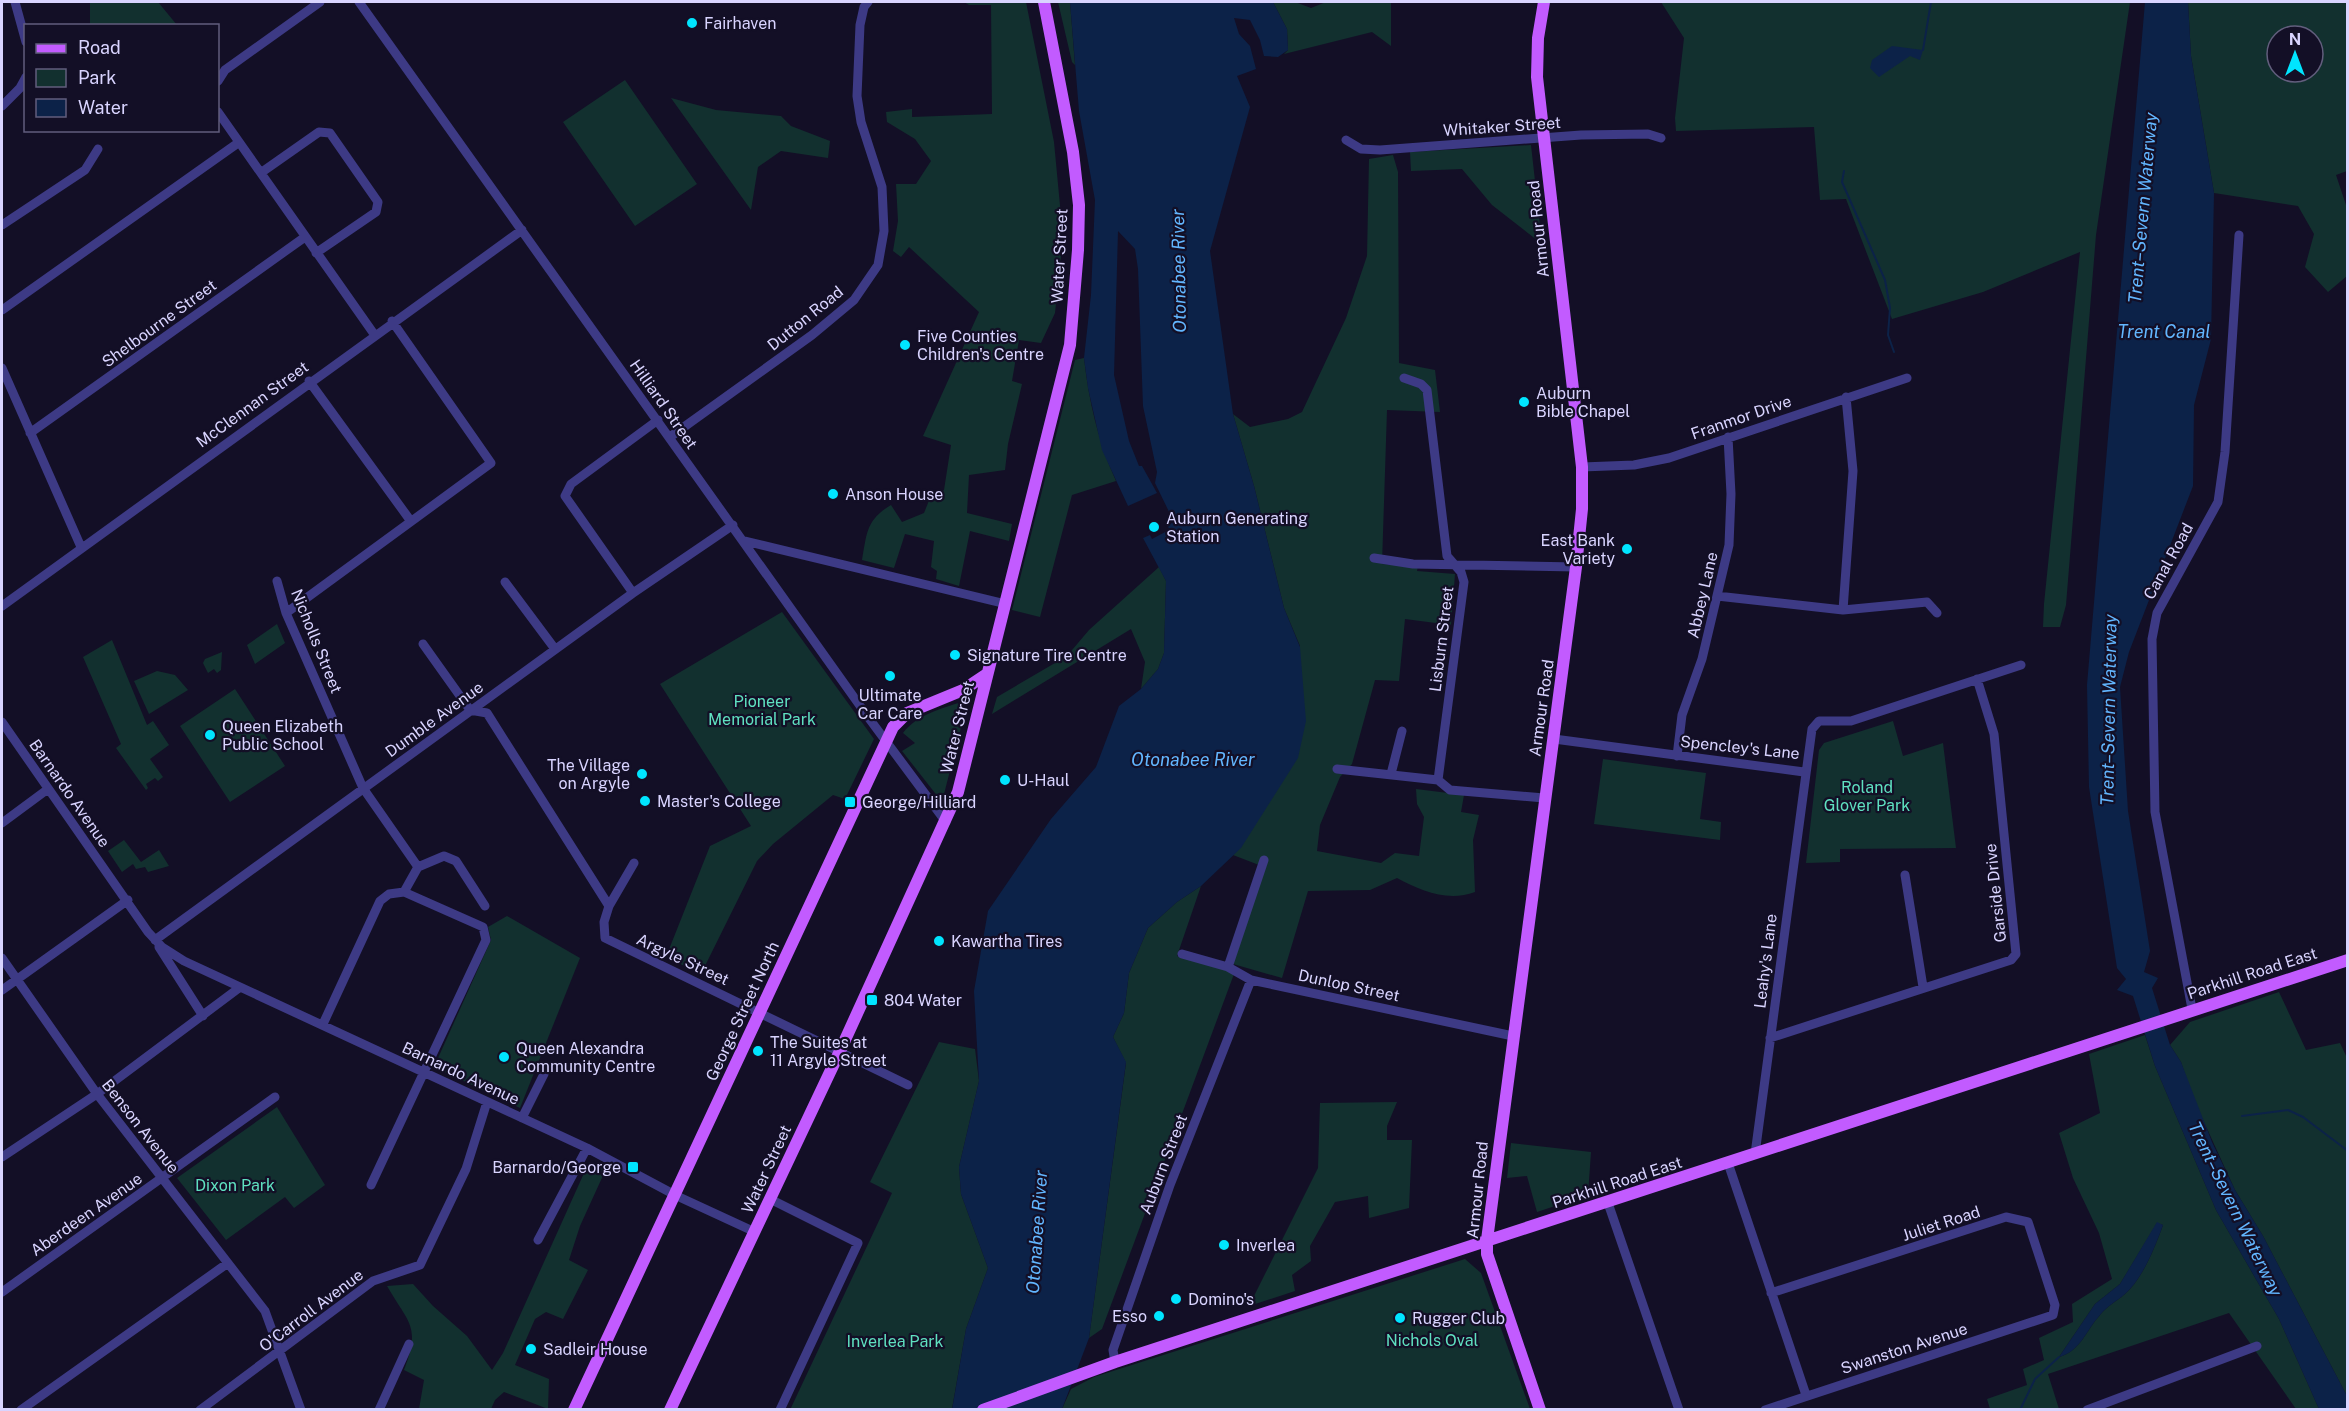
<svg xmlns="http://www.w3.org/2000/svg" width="2349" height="1411" font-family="'Public Sans',sans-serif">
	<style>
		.green { fill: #12302f; fill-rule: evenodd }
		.water { fill: #0c2248 }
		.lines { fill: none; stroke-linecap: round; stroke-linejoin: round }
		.stream { stroke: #0c2248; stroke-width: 2 }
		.minor { stroke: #3d3a85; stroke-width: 9 }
		.major { stroke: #c25bff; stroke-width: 12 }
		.poi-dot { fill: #00e5ff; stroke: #130f26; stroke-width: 2 }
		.labels { text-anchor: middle; stroke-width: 4.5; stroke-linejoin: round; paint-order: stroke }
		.poi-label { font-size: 16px; fill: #d9d4ff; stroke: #130f26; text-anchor: start }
		.street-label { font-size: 16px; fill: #d9d4ff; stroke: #130f26 }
		.park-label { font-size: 16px; fill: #5fe0c0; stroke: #130f26 }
		.water-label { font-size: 18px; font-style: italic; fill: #62b6ff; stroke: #130f26 }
	</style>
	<rect width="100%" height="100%" fill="#130f26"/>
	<path class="green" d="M90 2H158L177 25H90Z
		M964 2H1026L1054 142 1063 237 1055 313 1041 343 1019 340 1012 381 1022 384 1008 444 1005 470 969 475 967 513 1012 524 1009 541 970 531 959 586 936 579 937 571 931 567 934 541 905 534 894 568 862 560C867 533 866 520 891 505L902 522 924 513 930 498 944 490 951 445 923 436 979 312 909 247 901 257 893 251 898 221 896 184H916L931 161 915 139 887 122 886 112 912 109V117L992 114 991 5H969Z
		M1058 2H1070L1075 65 1072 62Z
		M1273 2H1295L1311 8 1326 2H1391V46L1372 32 1284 54 1288 50 1287 29Z
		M1661 2H2130L2096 235 2066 605 2060 627H2043L2044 604 2080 252 1983 292 1892 319 1846 199 1820 200 1814 127 1676 131 1675 118 1684 38Z
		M2188 2H2347V171L2336 175 2347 208V276L2328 292 2305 267 2314 234 2298 206 2214 193 2191 56ZM2277 36H2313V72H2277Z
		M625 80 697 184 635 226 563 122Z
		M671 98 716 110 781 116 791 126 830 141 828 158 781 151 758 167 751 210Z
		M1531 145 1542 244 1492 205 1462 169 1411 171 1410 152Z
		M1393 155 1398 172 1399 363 1435 370 1440 412 1387 410 1382 564 1418 566 1417 571 1455 574 1451 625 1405 619 1399 681 1375 680 1352 764 1340 777 1320 825 1317 851 1381 863 1395 853 1419 856 1424 817 1417 804 1416 789 1464 795 1461 812 1479 815 1473 840 1475 892C1448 902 1421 891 1397 878L1370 890 1308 891 1282 978 1233 964 1259 865 1233 855 1241 847 1300 646 1284 608 1254 486 1233 414 1250 427 1288 419 1302 412 1346 318 1367 256 1369 159Z
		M1084 358C1089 402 1098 441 1116 481L1072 495 1040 617 1012 610 1075 360Z
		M1159 567 1166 581 1164 653 1158 669 1141 689 1145 662 1131 629 992 714 997 697 1067 656 1089 630Z
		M782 612 874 739 845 799 833 795 773 844 757 861 701 974 666 957 710 846 751 826 660 684Z
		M277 624 285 643 255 664 247 645Z
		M112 640 147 725 153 721 169 745 150 759 163 777 158 781 155 778 146 784 148 788 146 790 116 748 121 744 83 657Z
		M222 652 221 670 217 673 214 669 208 673 203 663 205 659Z
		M157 671 175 675 188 690 149 714 134 681Z
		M235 689 285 766 230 802 180 726Z
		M968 700 942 802 902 751 915 743 903 733C917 714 946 707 968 700Z
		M1893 721 1903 756 1943 743 1956 848 1840 849V862L1806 863 1819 750 1824 743Z
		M1603 759 1706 773 1700 819 1721 822 1720 840 1594 824Z
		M124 840 141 862 159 850 169 866 148 872 145 867 136 869 133 864 122 872 108 851Z
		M1201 886 1177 956 1225 968 1234 974 1102 1329 1089 1338 1126 1063 1113 1037 1124 1013 1129 973 1148 928 1177 902Z
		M507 916 580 958 520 1108 434 1067 491 940 488 927Z
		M2279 992 2306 1050 2340 1043 2348 1060 2347 1396 2263 1236 2235 1190 2193 1098 2181 1062 2170 1045 2190 1022Z
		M2145 1035 2155 1066 2216 1210 2279 1319 2319 1409H2296L2229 1313 2048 1374 2059 1409H1990L1987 1399 2027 1385 2023 1369 2044 1360 2039 1338 2073 1322 2072 1304 2112 1279 2099 1233 2073 1178 2059 1133 2100 1113 2089 1054ZM2157 1223 2163 1225C2155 1247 2143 1278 2125 1294 2117 1301 2107 1306 2100 1315 2086 1330 2081 1351 2059 1357L2095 1304 2120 1284Z
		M939 1042 975 1049 979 1081 959 1167 961 1194 988 1268 966 1329 952 1409 790 1410 892 1193 870 1182Z
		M1397 1102 1387 1126V1140H1412L1409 1208 1369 1218 1368 1196 1335 1202 1310 1246 1311 1261 1292 1275 1295 1291 1249 1306 1318 1168 1320 1103Z
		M277 1107 325 1185 294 1208 285 1197 226 1240 177 1178Z
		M1511 1143 1591 1152 1588 1195 1537 1212 1527 1176 1507 1178Z
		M589 1162 606 1169 580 1226 569 1260 588 1270 563 1319 546 1312 535 1319 515 1365 549 1379 548 1409 504 1392 495 1400 491 1409H419L424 1380 404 1370C421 1326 409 1324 387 1286L413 1284 433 1306 467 1336 492 1370 503 1353Z
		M1465 1259 1481 1273 1530 1409H1062L1071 1389 1094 1377Z"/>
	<path class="water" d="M1070 2H1273L1287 29 1288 50 1278 57 1264 56 1260 40 1250 20 1234 18 1239 34 1250 46 1256 69 1237 76 1250 107 1210 251 1233 414 1254 486 1284 608 1300 647 1306 721 1298 758 1241 848 1201 886 1177 902 1148 928 1129 973 1124 1013 1113 1037 1126 1062 1089 1338 1062 1409 952 1410 966 1329 988 1268 961 1194 959 1167 979 1081 974 991 988 911 1051 819 1096 767 1119 706 1141 689 1158 669 1164 653 1166 581 1143 538 1150 535 1152 539 1169 530 1168 525 1174 522 1155 483 1157 472 1143 406 1138 269 1135 249 1118 231 1114 375 1129 441 1139 466H1142L1157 493 1128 506 1102 450 1088 388 1084 358 1091 295 1095 200 1079 111Z
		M2145 2H2188L2191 56 2214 193 2211 339 2194 405 2193 486 2129 652 2120 687 2128 811 2150 951 2144 972 2158 978 2152 988 2170 1045 2181 1062 2212 1142 2235 1190 2263 1236 2347 1396V1409H2319L2279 1319 2216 1210 2155 1066 2133 996 2117 990 2126 979 2117 968 2089 787 2087 685Z
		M1892 46 1923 50 1920 60 1910 56 1879 77 1870 68 1872 60Z
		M2157 1222 2163 1225C2155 1247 2143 1278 2125 1294 2117 1301 2107 1306 2100 1315 2086 1330 2081 1351 2059 1357L2095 1304 2120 1284Z"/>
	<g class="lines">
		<path class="stream" d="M1923 50 1931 2
			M1844 171 1842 182 1885 280 1890 308 1888 335 1894 352
			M2242 1116 2288 1110 2303 1117 2348 1151
			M2020 1410 2035 1379 2059 1357"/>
		<path class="minor" d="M15 2 26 42
			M359 2 868 717 946 822
			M218 81 225 70 320 2
			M2 106 20 88 26 77
			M218 112 374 334
			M1346 140 1361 149 1380 150 1581 135 1648 134 1661 138
			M262 172 319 132 330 133 378 202 376 212 316 253
			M2 225 85 170 98 149
			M2 310 238 143
			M2 368 81 547
			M1404 378 1421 384 1427 390 1447 556 1461 572 1464 582 1438 780
			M309 381 410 520
			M30 433 305 237
			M670 437 812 335 854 300 878 265 884 231 882 187 861 122 857 96 860 25 864 7 868 2
			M1582 467 1634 465 1669 458 1907 378
			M745 541 1006 604
			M1374 558 1413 564 1576 567
			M277 581 286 613 363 788 418 867
			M505 582 555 649
			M633 593 565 496 571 484 658 420
			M1717 596 1843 610 1927 602 1937 613
			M2 606 522 230
			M1843 610 1853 471 1846 397
			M286 613 491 463 392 321
			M423 644 470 710 487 713 609 906 604 922 605 938 908 1085
			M2 722 148 932 162 947 184 961 587 1148 677 1196 755 1232
			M1554 739 1804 772
			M1677 756 1682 715 1702 659 1729 545 1731 494 1728 437
			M1337 769 1438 780 1450 790 1544 798
			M1391 774 1402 731
			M2 823 48 789
			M418 867 444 856 456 861 485 906
			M1905 875 1923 987
			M404 892 418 867
			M609 906 634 863
			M155 940 633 593 733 525
			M159 947 203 1016
			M1182 954 1228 967 1251 980 1513 1036
			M2 958 97 1094 265 1311 301 1410
			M1228 967 1264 860
			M2 990 128 900
			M2192 1009 2155 812 2152 639 2157 613 2218 502 2225 452 2239 235
			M323 1024 380 901 389 894 404 892
			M1770 1038 2011 960 2016 954 1994 734 1977 679
			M522 1118 544 1074
			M1755 1154 1812 729 1819 721H1851L2021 665
			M2 1157 97 1094 239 988
			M1728 1163 1806 1395
			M371 1185 486 940 483 927 404 892
			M770 1199 858 1243 780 1410
			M1608 1203 1679 1410
			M538 1240 587 1148
			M2 1292 275 1097
			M1115 1362 1113 1350 1170 1185 1251 980
			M21 1410 228 1263
			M200 1410 373 1281 420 1265 466 1169 487 1102
			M379 1410 409 1344
			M1765 1410 2053 1315 2055 1305 2028 1222 2006 1217 1771 1293
			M2087 1410 2257 1346"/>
		<path class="major" d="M574 1410 893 727 907 713 963 690 987 674
			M670 1410 840 1051 958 792 1070 345 1078 250 1079 205 1073 152 1044 2
			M983 1410 1115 1362 2348 960
			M1540 1410 1487 1254V1240L1576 567 1582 509V467L1537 77 1538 38 1544 2"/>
	</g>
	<g class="poi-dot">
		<circle cx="692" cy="23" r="6"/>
		<circle cx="905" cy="345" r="6"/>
		<circle cx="1524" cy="402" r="6"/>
		<circle cx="833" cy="494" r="6"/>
		<circle cx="1154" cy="527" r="6"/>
		<circle cx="1627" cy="549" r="6"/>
		<circle cx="955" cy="655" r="6"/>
		<circle cx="890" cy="676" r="6"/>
		<circle cx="210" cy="735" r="6"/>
		<circle cx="642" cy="774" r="6"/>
		<circle cx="1005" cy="780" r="6"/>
		<circle cx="645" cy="801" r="6"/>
		<rect x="844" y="796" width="12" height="12" rx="3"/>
		<circle cx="939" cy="941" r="6"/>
		<rect x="866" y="994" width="12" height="12" rx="3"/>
		<circle cx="758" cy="1051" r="6"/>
		<circle cx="504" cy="1057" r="6"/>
		<rect x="627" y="1161" width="12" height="12" rx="3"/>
		<circle cx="1224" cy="1245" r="6"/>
		<circle cx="1176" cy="1299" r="6"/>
		<circle cx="1159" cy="1316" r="6"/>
		<circle cx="1400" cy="1318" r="6"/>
		<circle cx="531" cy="1349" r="6"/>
	</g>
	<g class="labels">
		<g class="poi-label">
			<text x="704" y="29">Fairhaven</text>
			<text x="917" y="342">Five Counties<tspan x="917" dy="18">Children's Centre</tspan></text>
			<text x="1536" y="399">Auburn<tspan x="1536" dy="18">Bible Chapel</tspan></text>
			<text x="845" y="500">Anson House</text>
			<text x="1166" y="524">Auburn Generating<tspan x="1166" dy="18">Station</tspan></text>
			<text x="1615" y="546" text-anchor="end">East Bank<tspan x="1615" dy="18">Variety</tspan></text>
			<text x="967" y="661">Signature Tire Centre</text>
			<text x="890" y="701" text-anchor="middle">Ultimate<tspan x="890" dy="18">Car Care</tspan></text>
			<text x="222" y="732">Queen Elizabeth<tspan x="222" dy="18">Public School</tspan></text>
			<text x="630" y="771" text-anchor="end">The Village<tspan x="630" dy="18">on Argyle</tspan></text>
			<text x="1017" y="786">U-Haul</text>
			<text x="657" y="807">Master's College</text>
			<text x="862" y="808">George/Hilliard</text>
			<text x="951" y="947">Kawartha Tires</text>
			<text x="884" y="1006">804 Water</text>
			<text x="770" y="1048">The Suites at<tspan x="770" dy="18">11 Argyle Street</tspan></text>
			<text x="516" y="1054">Queen Alexandra<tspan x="516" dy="18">Community Centre</tspan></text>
			<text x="621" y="1173" text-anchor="end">Barnardo/George</text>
			<text x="1236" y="1251">Inverlea</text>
			<text x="1188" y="1305">Domino's</text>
			<text x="1147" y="1322" text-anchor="end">Esso</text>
			<text x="1412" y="1324">Rugger Club</text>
			<text x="543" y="1355">Sadleir House</text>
		</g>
		<g class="street-label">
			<text transform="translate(1502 126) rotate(-4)" y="6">Whitaker Street</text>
			<text transform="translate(1538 229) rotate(-96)" y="6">Armour Road</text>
			<text transform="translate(1059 256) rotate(-87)" y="6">Water Street</text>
			<text transform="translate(805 318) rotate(-39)" y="6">Dutton Road</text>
			<text transform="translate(159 323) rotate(-36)" y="6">Shelbourne Street</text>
			<text transform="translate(252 404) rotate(-36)" y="6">McClennan Street</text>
			<text transform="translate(664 404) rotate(55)" y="6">Hilliard Street</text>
			<text transform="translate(1741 417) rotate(-19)" y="6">Franmor Drive</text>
			<text transform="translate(2168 561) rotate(-61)" y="6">Canal Road</text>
			<text transform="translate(1702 595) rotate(-77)" y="6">Abbey Lane</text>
			<text transform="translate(1441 639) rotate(-83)" y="6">Lisburn Street</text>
			<text transform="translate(317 641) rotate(68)" y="6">Nicholls Street</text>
			<text transform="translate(1541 708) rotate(-82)" y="6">Armour Road</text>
			<text transform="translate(434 719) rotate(-36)" y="6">Dumble Avenue</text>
			<text transform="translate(957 727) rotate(-76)" y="6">Water Street</text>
			<text transform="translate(1740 747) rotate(6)" y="6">Spencley's Lane</text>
			<text transform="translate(70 793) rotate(55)" y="6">Barnardo Avenue</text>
			<text transform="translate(1995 893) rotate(-96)" y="6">Garside Drive</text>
			<text transform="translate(683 959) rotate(25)" y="6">Argyle Street</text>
			<text transform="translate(1765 961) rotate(-83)" y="6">Leahy's Lane</text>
			<text transform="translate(2252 973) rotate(-18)" y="6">Parkhill Road East</text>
			<text transform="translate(1349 985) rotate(12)" y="6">Dunlop Street</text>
			<text transform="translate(742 1011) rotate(-65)" y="6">George Street North</text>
			<text transform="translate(461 1073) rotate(25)" y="6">Barnardo Avenue</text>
			<text transform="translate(141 1126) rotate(52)" y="6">Benson Avenue</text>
			<text transform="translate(1163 1164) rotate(-69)" y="6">Auburn Street</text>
			<text transform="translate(766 1169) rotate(-65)" y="6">Water Street</text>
			<text transform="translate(1617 1182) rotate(-18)" y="6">Parkhill Road East</text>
			<text transform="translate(1477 1190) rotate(-84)" y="6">Armour Road</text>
			<text transform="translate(86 1214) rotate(-35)" y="6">Aberdeen Avenue</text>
			<text transform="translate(1941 1223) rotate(-18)" y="6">Juliet Road</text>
			<text transform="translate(311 1310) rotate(-37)" y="6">O'Carroll Avenue</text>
			<text transform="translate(1904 1348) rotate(-18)" y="6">Swanston Avenue</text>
		</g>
		<g class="park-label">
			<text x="762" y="707">Pioneer<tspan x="762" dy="18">Memorial Park</tspan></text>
			<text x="1867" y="793">Roland<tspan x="1867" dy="18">Glover Park</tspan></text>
			<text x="235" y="1191">Dixon Park</text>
			<text x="1432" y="1346">Nichols Oval</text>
			<text x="895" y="1347">Inverlea Park</text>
		</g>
		<g class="water-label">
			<text transform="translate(2143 208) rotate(-85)" y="6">Trent–Severn Waterway</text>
			<text transform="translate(1179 271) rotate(-91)" y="6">Otonabee River</text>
			<text x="2164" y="338">Trent Canal</text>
			<text transform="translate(2109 710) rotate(-89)" y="6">Trent–Severn Waterway</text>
			<text x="1193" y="766">Otonabee River</text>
			<text transform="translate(2235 1209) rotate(64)" y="6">Trent–Severn Waterway</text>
			<text transform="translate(1037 1232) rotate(-86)" y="6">Otonabee River</text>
		</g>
	</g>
	<rect width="2349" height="1411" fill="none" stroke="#d9d4ff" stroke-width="6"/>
	<rect x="24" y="24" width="195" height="108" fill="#130f26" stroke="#625e7d" stroke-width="1.5"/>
	<rect x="36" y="44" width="30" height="9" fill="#c25bff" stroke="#625e7d" stroke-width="1.5"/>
	<text x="78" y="54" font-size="18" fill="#d9d4ff">Road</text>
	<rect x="36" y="69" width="30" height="18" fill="#12302f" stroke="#625e7d" stroke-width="1.5"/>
	<text x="78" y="84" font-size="18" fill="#d9d4ff">Park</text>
	<rect x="36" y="99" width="30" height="18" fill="#0c2248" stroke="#625e7d" stroke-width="1.5"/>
	<text x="78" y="114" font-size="18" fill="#d9d4ff">Water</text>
	<g transform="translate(2295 54)"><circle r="28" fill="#130f26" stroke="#625e7d" stroke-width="1.5"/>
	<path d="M0-4.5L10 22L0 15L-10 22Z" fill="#00e5ff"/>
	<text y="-9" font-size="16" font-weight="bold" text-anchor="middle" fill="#d9d4ff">N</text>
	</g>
</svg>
